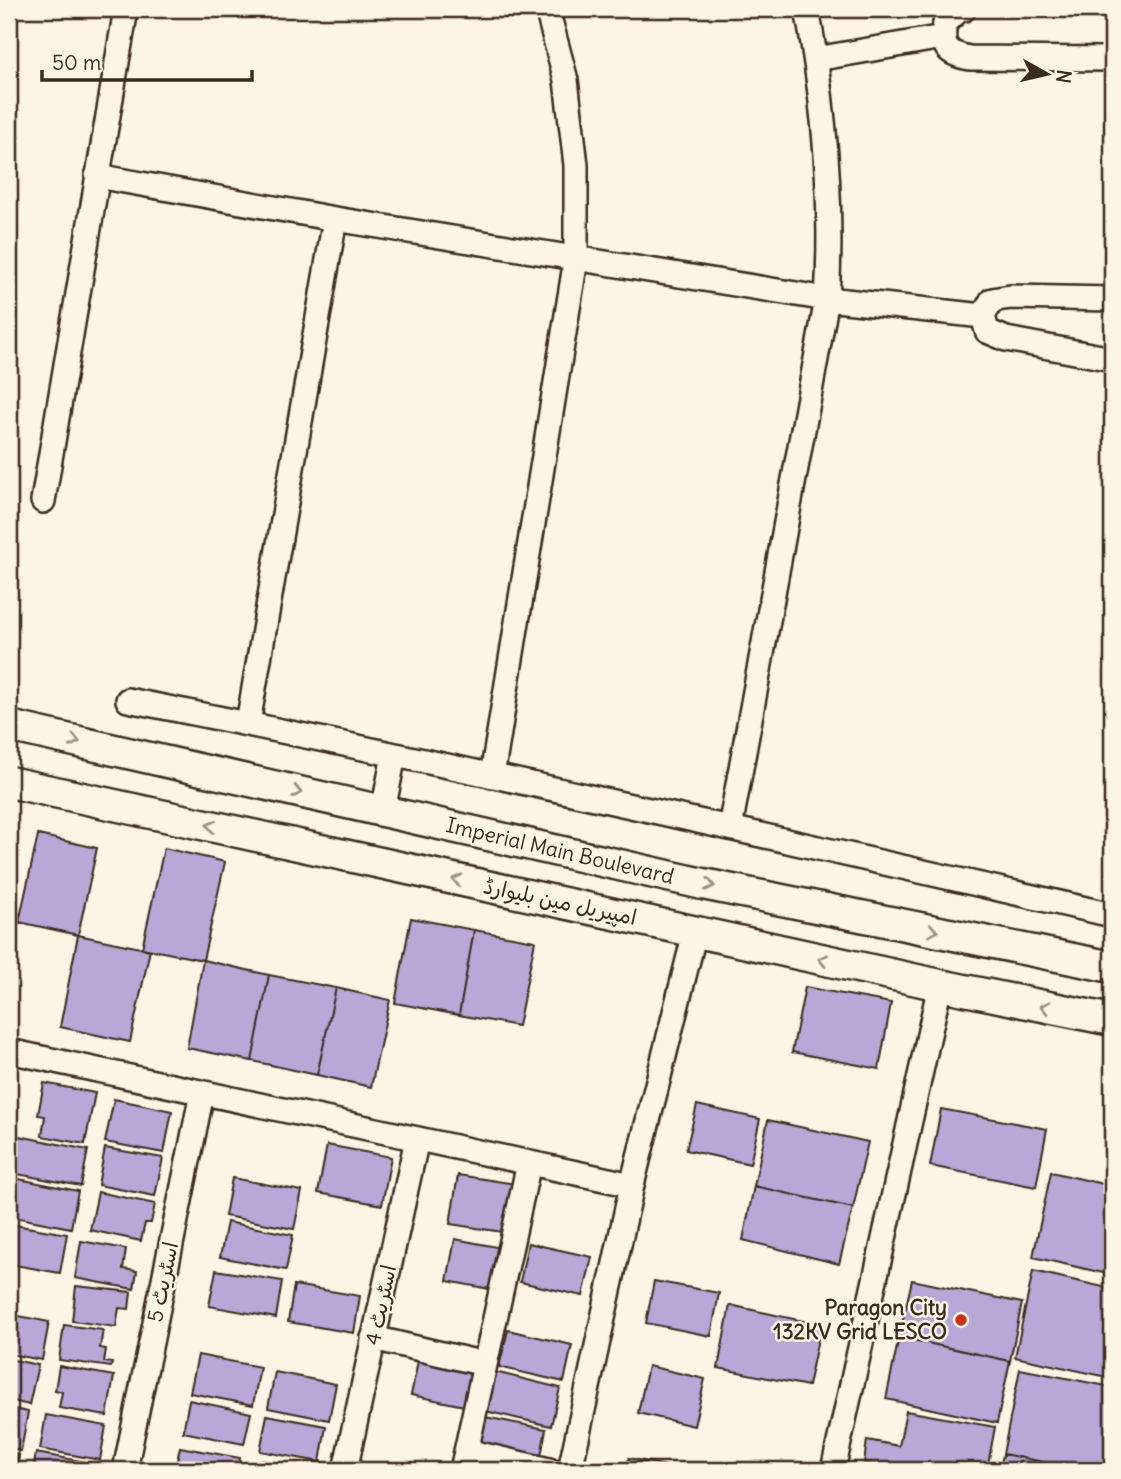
<svg xmlns="http://www.w3.org/2000/svg" width="1121" height="1479" font-family="Delius,'Playpen Sans Arabic',sans-serif">
	<style>
		.building { fill: #b8a7d7; stroke: #3b2a1e; stroke-width: 2 }
		.lines { fill: none; stroke-linecap: round; stroke-linejoin: round }
		.minor-casing { stroke: #3b2a1e; stroke-width: 28 }
		.tertiary-casing { stroke: #3b2a1e; stroke-width: 35 }
		.minor { stroke: #fcf5e5; stroke-width: 23 }
		.tertiary { stroke: #fcf5e5; stroke-width: 30 }
		.oneway { stroke: #9c9082 }
		.poi-dot { fill: #c8321e; stroke: #fcf5e5; stroke-width: 2.5 }
		.labels { text-anchor: middle; stroke-width: 5; stroke-linejoin: round; paint-order: stroke }
		.street-label { font-size: 21px; fill: #3b2a1e; stroke: #fcf5e5 }
		.poi-label { font-size: 21px; font-weight: bold; fill: #3b2a1e; stroke: #fcf5e5; text-anchor: end }
	</style>
	<rect width="100%" height="100%" fill="#fcf5e5"/>
	<filter id="ink" filterUnits="userSpaceOnUse"><feTurbulence type="fractalNoise" baseFrequency=".0143" numOctaves="2"/><feDisplacementMap in="SourceGraphic" scale="14" xChannelSelector="R" yChannelSelector="G"/><feConvolveMatrix kernelMatrix="1 2 1 2 8 2 1 2 1" color-interpolation-filters="sRGB"/></filter>
	<g filter="url(#ink)">
		<path class="building" d="M38 835 97 848 78 935 19 922Z
			M164 848 225 862 203 960 142 948Z
			M9 911 20 914 9 965Z
			M411 918 474 930 459 1015 395 1003Z
			M474 930 535 941 518 1026 459 1015Z
			M78 935 150 950 130 1042 60 1027Z
			M203 960 269 975 252 1061 187 1048Z
			M269 975 336 988 317 1075 252 1061Z
			M805 987 891 1003 879 1069 792 1052Z
			M336 988 390 1000 371 1087 317 1075Z
			M44 1083 95 1093 85 1144 42 1136 45 1116 38 1115Z
			M114 1099 172 1111 164 1153 105 1142Z
			M697 1105 760 1119 750 1164 686 1150Z
			M941 1109 1047 1129 1036 1187 930 1166Z
			M768 1120 868 1142 853 1208 754 1186Z
			M19 1136 88 1150 81 1186 12 1173Z
			M327 1145 391 1157 382 1205 318 1193Z
			M105 1148 163 1158 155 1196 98 1185Z
			M1051 1172 1112 1186V1275L1033 1257Z
			M458 1175 516 1184 509 1233 450 1224Z
			M14 1178 78 1191 71 1228 9 1216V1202Z
			M232 1178 302 1191 294 1229 225 1216Z
			M754 1186 853 1208 839 1264 743 1240Z
			M98 1192 155 1204 151 1223H145L141 1241 90 1230Z
			M227 1222 293 1235 286 1270 220 1257Z
			M9 1224 67 1234 60 1273 9 1264Z
			M455 1239 502 1248 495 1290 447 1281Z
			M81 1241 126 1249 123 1269 137 1271 134 1289 75 1278Z
			M528 1243 592 1257 583 1296 520 1282Z
			M216 1270 282 1281 276 1318 209 1306Z
			M1033 1271 1112 1289V1378L1015 1357Z
			M912 1280 1022 1303 1010 1361 899 1337Z
			M654 1281 719 1293 711 1336 646 1323Z
			M294 1285 360 1296 354 1333 288 1322Z
			M76 1286 131 1292 129 1309 119 1308 116 1327 72 1321Z
			M730 1305 821 1325 808 1386 718 1368Z
			M9 1314 49 1322 42 1360 9 1354Z
			M64 1325 103 1330 100 1348 106 1349 104 1362 112 1363 111 1367 59 1360Z
			M508 1330 572 1345 564 1382 499 1367Z
			M899 1337 1010 1361 997 1423 886 1399Z
			M198 1355 260 1367 253 1405 190 1393Z
			M419 1356 477 1367 469 1407 411 1395Z
			M9 1359 38 1365 29 1405 9 1400Z
			M59 1366 114 1376 107 1416 59 1408 62 1392 55 1390Z
			M648 1366 705 1379 694 1426 638 1413Z
			M1020 1369 1112 1387V1470H1084L1003 1454Z
			M275 1372 336 1384 329 1420 268 1408Z
			M495 1372 560 1388 551 1426 485 1411Z
			M189 1400 251 1413 244 1444 183 1432Z
			M9 1408 28 1412 21 1451 9 1448Z
			M906 1411 995 1427 987 1470H906L864 1463 867 1440 899 1446Z
			M46 1415 106 1426 100 1460 40 1449Z
			M267 1415 326 1426 320 1462 260 1451Z
			M485 1417 546 1429 540 1462 479 1449Z
			M180 1447 240 1458 238 1470H175Z
			M9 1453 19 1455 16 1470H9Z
			M36 1453 97 1464 96 1470H33Z
			M1003 1454 1084 1470H1000Z
			M629 1458 685 1470H626Z
			M260 1460 307 1470H257Z"/>
		<g class="lines">
			<defs>
				<path id="minor" d="M964 9 959 10 945 23C941 46 946 54 970 58L1112 59
					M816 59 943 37
					M97 176 335 219 827 299 983 316
					M1112 299 1010 297 992 300 983 316 987 331 1006 339 1112 359
					M43 501 126 9
					M128 700C457 765 785 840 1112 915
					M248 723 335 219
					M492 776 576 259V165L566 80 547 9
					M383 811 394 755
					M730 828 827 299C833 201 825 106 807 9
					M9 1051 632 1185
					M373 1338 485 1364
					M466 1451 549 1470
					M125 1470 202 1093
					M345 1470 417 1139
					M462 1470 529 1163
					M570 1470 632 1185 695 932
					M833 1470 940 985"/>
				<path id="tertiary" d="M9 726 703 884 1112 967
					M9 782 940 985 1112 1020"/>
			</defs>
			<use href="#minor" class="minor-casing"/>
			<use href="#tertiary" class="tertiary-casing"/>
			<use href="#minor" class="minor"/>
			<use href="#tertiary" class="tertiary"/>
		</g>
		<defs><path id="oneway-chevron" d="M-2-3.5L2.5 0L-2 3.5" fill="none" stroke-width="1.6" stroke-linecap="round" stroke-linejoin="round" transform="scale(1.75)"/></defs>
		<g class="oneway">
			<use href="#oneway-chevron" transform="translate(75 741) rotate(13)"/>
			<use href="#oneway-chevron" transform="translate(297 792) rotate(13)"/>
			<use href="#oneway-chevron" transform="translate(211 826) rotate(-168)"/>
			<use href="#oneway-chevron" transform="translate(457 880) rotate(-168)"/>
			<use href="#oneway-chevron" transform="translate(710 885) rotate(12)"/>
			<use href="#oneway-chevron" transform="translate(933 931) rotate(11)"/>
			<use href="#oneway-chevron" transform="translate(823 960) rotate(-168)"/>
			<use href="#oneway-chevron" transform="translate(1045 1007) rotate(-168)"/>
		</g>
	</g>
	<circle class="poi-dot" cx="961" cy="1320" r="7"/>
	<g class="labels">
		<g class="street-label">
			<text transform="translate(560 851) rotate(13)" y="7">Imperial Main Boulevard</text>
			<text transform="translate(560 902) rotate(12)" y="7">امپیریل مین بلیوارڈ</text>
			<text transform="translate(163 1282) rotate(-78)" y="7">اسٹریٹ 5</text>
			<text transform="translate(381 1305) rotate(-78)" y="7">اسٹریٹ 4</text>
		</g>
		<g class="poi-label">
			<text x="947" y="1315">Paragon City<tspan x="947" dy="24">132KV Grid LESCO</tspan></text>
		</g>
	</g>
	<rect width="1121" height="1479" fill="none" stroke="#fcf5e5" stroke-width="35"/>
	<rect x="18" y="18" width="1086" height="1444" fill="none" stroke="#3b2a1e" stroke-width="2.5" filter="url(#ink)"/>
	<g transform="translate(1047 74) rotate(98)" stroke="#fcf5e5" stroke-width="5" paint-order="stroke">
	<path d="M0-5L12 26L0 18L-12 26Z" fill="#3b2a1e"/>
	<text y="-10" font-size="19" font-weight="bold" text-anchor="middle" fill="#3b2a1e">N</text>
	</g>
	<path d="M42 70v10h210v-10" fill="none" stroke="#3b2a1e" stroke-width="3.5"/>
	<text x="52" y="70" font-size="21" fill="#3b2a1e" stroke="#fcf5e5" stroke-width="5" paint-order="stroke">50 m</text>
</svg>
